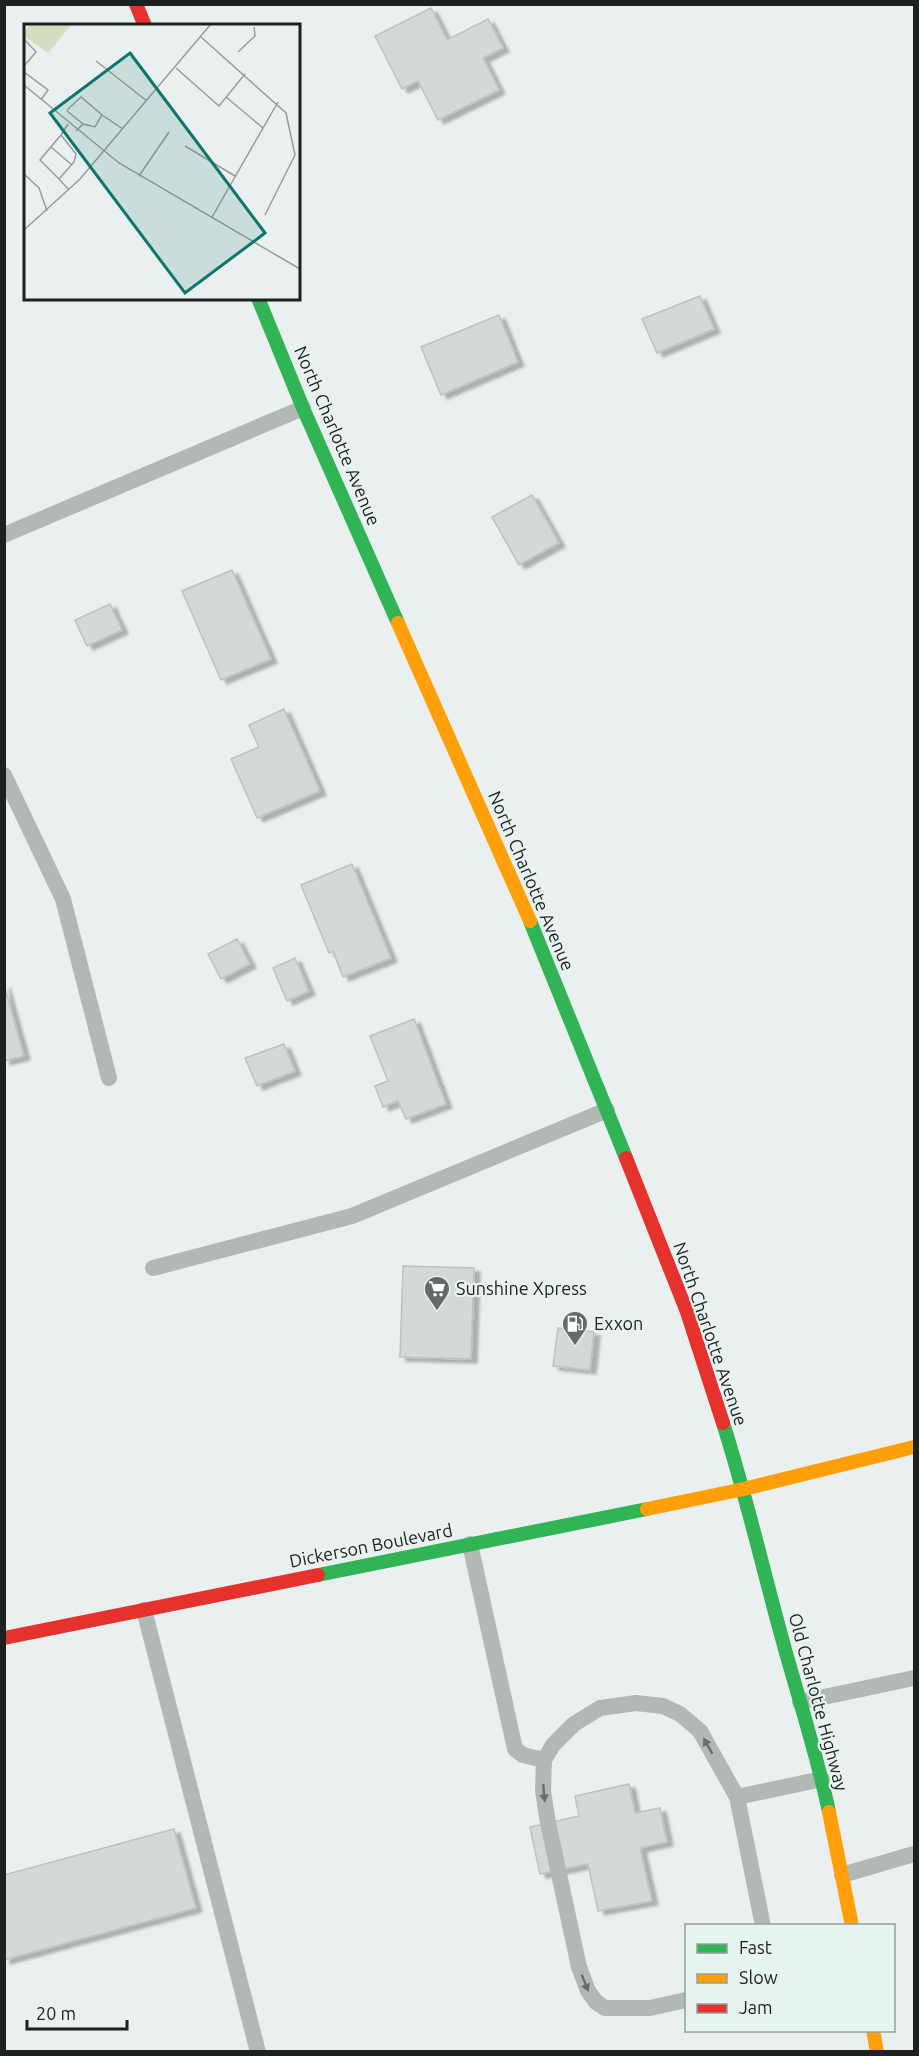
<svg xmlns="http://www.w3.org/2000/svg" width="919" height="2056" font-family="Ubuntu,sans-serif">
	<style>
		.building { fill: #d3d8d8; stroke: #bdc2c2; stroke-width: 1.5; filter: url(#shadow) }
		.lines { fill: none; stroke-linecap: round; stroke-linejoin: round }
		.lane { stroke: #b2b9b4; stroke-width: 16 }
		.fast { stroke: #30b455; stroke-width: 14 }
		.slow { stroke: #ff9f0a; stroke-width: 14 }
		.jam { stroke: #e5322d; stroke-width: 14 }
		.oneway { fill: #686d6a }
		.labels { text-anchor: middle; stroke-width: 4.5; stroke-linejoin: round; paint-order: stroke }
		.street-label { font-size: 18px; fill: #1d2120; stroke: #e7f3f0 }
		.poi-label { font-size: 18px; fill: #1d2120; stroke: #e7f3f0; text-anchor: start }
		.inset-road { fill: none; stroke: #989d9c; stroke-width: 1.5 }
		.view { fill: #0f766e; fill-opacity: 0.15; stroke: #0f766e; stroke-width: 3 }
		.inset-edge { fill: none; stroke: #1d2120; stroke-width: 3 }
	</style>
	<defs>
		<filter id="shadow"><feDropShadow dx="6" dy="4" stdDeviation="1.5" flood-color="#0004"/></filter>
	</defs>
	<rect width="100%" height="100%" fill="#eaf0ef"/>
	<path class="building" d="M431 8 447 40 488 19 503 48 483 58 499 90 438 120 418 81 402 89 375 36Z
		M700 296 714 329 657 353 642 319Z
		M499 315 518 362 441 395 421 347Z
		M532 495 559 543 519 565 492 517Z
		M232 570 271 659 221 680 182 591Z
		M110 604 122 630 87 646 75 620Z
		M284 709 320 791 257 818 231 759 259 747 249 725Z
		M352 864 391 958 343 977 333 951 329 953 301 885Z
		M237 939 250 964 221 979 208 954Z
		M295 958 309 991 287 1001 273 968Z
		M4 984 24 1056 4 1061Z
		M414 1019 446 1104 406 1119 398 1101 383 1107 375 1086 388 1081 370 1036Z
		M284 1044 295 1071 257 1086 245 1058Z
		M403 1266 474 1268 471 1359 400 1357Z
		M558 1328 594 1332 590 1370 553 1366Z
		M629 1784 635 1813 660 1808 667 1842 640 1848 652 1901 598 1911 588 1864 540 1874 530 1827 579 1816 575 1796Z
		M174 1829 196 1908 4 1960V1875Z"/>
	<g class="lines">
		<path class="lane" d="M4 535 303 408
			M4 775 63 899 109 1078
			M153 1268 352 1216 607 1110
			M470 1544 515 1749 523 1755 544 1760
			M144 1610 258 2052
			M800 1702 914 1678
			M842 1875 914 1854
			M763 1926 737 1797 822 1779
			M686 2000 650 2008H605L596 2002 588 1991 579 1967 548 1823 543 1791 544 1760 553 1745 574 1724 600 1708 636 1703 663 1706 680 1714 700 1731 737 1797"/>
		<path class="fast" d="M258 298 303 408 398 623
			M530 921 626 1158
			M723 1423C745 1492 761 1561 780 1631 796 1691 816 1750 829 1812
			M318 1575 647 1509"/>
		<path class="slow" d="M398 623 530 921
			M647 1509 744 1489 914 1447
			M829 1812 852 1926
			M873 2030 877 2052"/>
		<path class="jam" d="M136 4 145 26
			M626 1158 687 1312 723 1423
			M4 1638 318 1575"/>
	</g>
	<defs><path id="oneway-solid" d="M-6-.8H1V-3.2L6.5 0L1 3.2V.8H-6Z" transform="scale(1.5)"/></defs>
	<g class="oneway">
		<use href="#oneway-solid" transform="translate(708 1746) rotate(-119)"/>
		<use href="#oneway-solid" transform="translate(544 1793) rotate(85)"/>
		<use href="#oneway-solid" transform="translate(585 1983) rotate(68)"/>
	</g>
	<defs>
		<symbol id="supermarket-pin" viewBox="-11 -11 22 30"><path d="M0 17L-7.5 6A9.5 9.5 0 1 1 7.5 6Z" fill="#656968" stroke="#e7f3f0"/><path d="M-6-5.5h2.5l.6 2H6L4.5 2H-2.5L-4.4-4H-6ZM-1.5 3.2a1.3 1.3 0 1 0 .1 0ZM3 3.2a1.3 1.3 0 1 0 .1 0Z" fill="#fff"/></symbol>
		<symbol id="fuel-pin" viewBox="-11 -11 22 30"><path d="M0 17L-7.5 6A9.5 9.5 0 1 1 7.5 6Z" fill="#656968" stroke="#e7f3f0"/><path d="M-5.5-6h7V0h2V4h1.3V-2.5L3-4.5l.8-.8L6-3V5H2.5V1h-1V6h-7ZM-4.2-4.7v3.2H.2V-4.7Z" fill="#fff"/></symbol>
	</defs>
	<g fill-rule="evenodd">
		<use href="#supermarket-pin" x="422" y="1274" width="30" height="40"/>
		<use href="#fuel-pin" x="560" y="1309" width="30" height="40"/>
	</g>
	<g class="labels">
		<g class="street-label">
			<text transform="translate(337 436) rotate(67)" y="6">North Charlotte Avenue</text>
			<text transform="translate(531 881) rotate(67)" y="6">North Charlotte Avenue</text>
			<text transform="translate(710 1334) rotate(71)" y="6">North Charlotte Avenue</text>
			<text transform="translate(371 1546) rotate(-11)" y="6">Dickerson Boulevard</text>
			<text transform="translate(818 1702) rotate(75)" y="6">Old Charlotte Highway</text>
		</g>
		<g class="poi-label">
			<text x="456" y="1295">Sunshine Xpress</text>
			<text x="594" y="1330">Exxon</text>
		</g>
	</g>
	<g transform="translate(24 24)">
		<rect width="276" height="276" fill="#eaf0ef"/>
		<path d="M5 0H48L24 29 0 12Z" fill="#d4dec1"/>
		<path class="inset-road" d="M177 13 262 89 271 131 241 191M0 15 12 28 0 42M214 28 231 12 230 3M72 37 123 77M152 44 195 82 221 50M0 48 24 66 17 76M0 61 95 139 276 245M202 73 239 104M43 86 57 73 78 91 71 103 59 100M43 87 59 100 52 107M78 91 99 105M44 100 37 111 52 130 50 138 35 155 45 166M161 122 211 152M27 123 48 141M0 150 15 164 23 187M115 152 145 108M35 155 16 136 37 111M188 193 254 78M0 206 56 155 187 0"/>
		<path class="view" d="M106 29 241 209 161 269 26 89Z"/>
		<rect width="276" height="276" class="inset-edge"/>
	</g>
	<rect width="919" height="2056" fill="none" stroke="#1d2120" stroke-width="12"/>
	<rect x="685" y="1924" width="210" height="108" fill="#e7f3f0" stroke="#969f9d" stroke-width="1.5"/>
	<rect x="697" y="1944" width="30" height="9" fill="#30b455" stroke="#969f9d" stroke-width="1.5"/>
	<text x="739" y="1954" font-size="18" fill="#1d2120">Fast</text>
	<rect x="697" y="1974" width="30" height="9" fill="#ff9f0a" stroke="#969f9d" stroke-width="1.5"/>
	<text x="739" y="1984" font-size="18" fill="#1d2120">Slow</text>
	<rect x="697" y="2004" width="30" height="9" fill="#e5322d" stroke="#969f9d" stroke-width="1.5"/>
	<text x="739" y="2014" font-size="18" fill="#1d2120">Jam</text>
	<path d="M27 2020v9h100v-9" fill="none" stroke="#1d2120" stroke-width="3"/>
	<text x="36" y="2020" font-size="18" fill="#1d2120" stroke="#e7f3f0" stroke-width="4.5" paint-order="stroke">20 m</text>
</svg>
